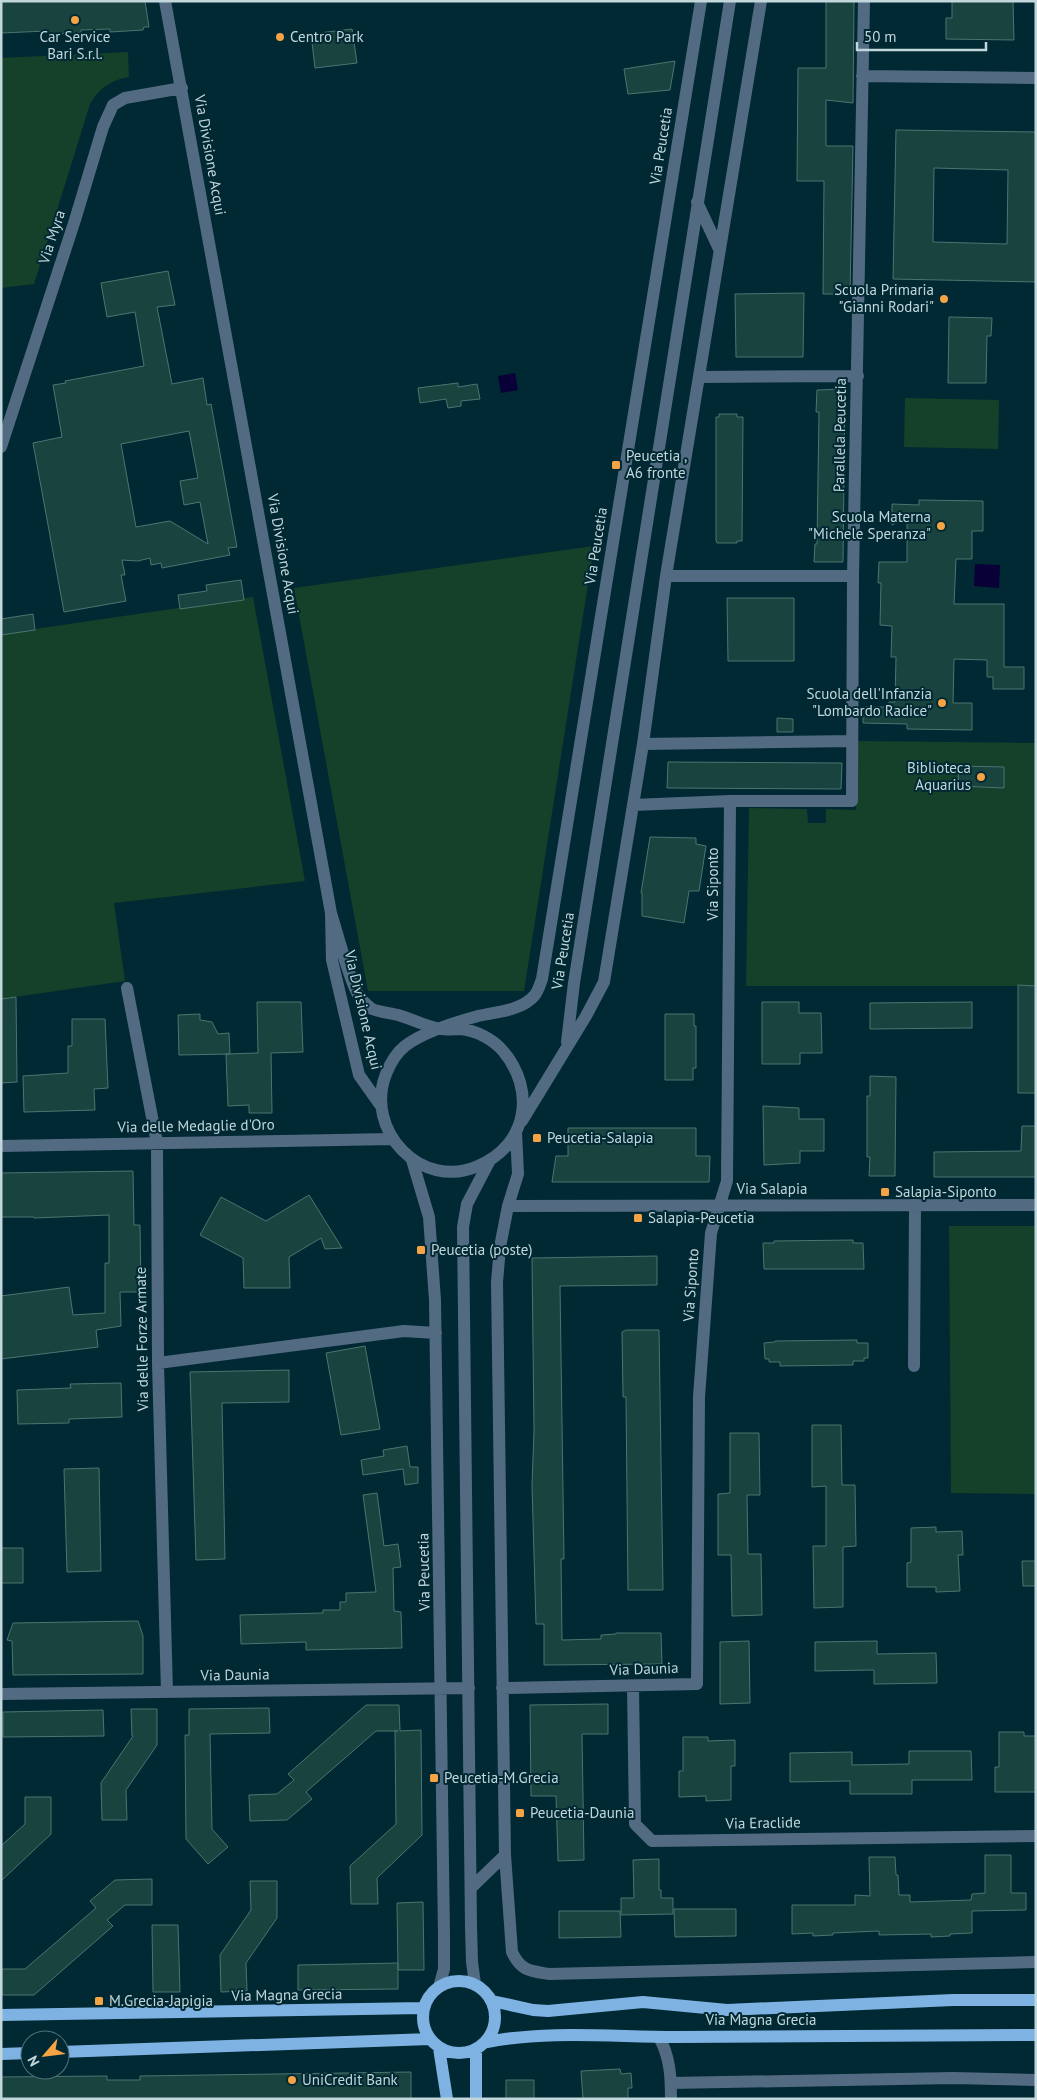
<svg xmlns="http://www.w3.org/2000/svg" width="1037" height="2100" font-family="'PT Sans',sans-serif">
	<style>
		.green { fill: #154029 }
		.water { fill: #080036 }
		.building { fill: #19433f; stroke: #4c7571; fill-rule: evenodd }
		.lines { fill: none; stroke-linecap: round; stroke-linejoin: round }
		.minor { stroke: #536b82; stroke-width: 12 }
		.major { stroke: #7eb2e2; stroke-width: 12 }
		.poi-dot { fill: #f5a345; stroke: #002933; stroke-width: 2 }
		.labels { text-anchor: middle; stroke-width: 4; stroke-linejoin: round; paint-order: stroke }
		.poi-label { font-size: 15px; fill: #c2d7dc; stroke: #002933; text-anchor: start }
		.street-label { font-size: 15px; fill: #c2d7dc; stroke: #002933 }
	</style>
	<rect width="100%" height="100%" fill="#002933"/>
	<path class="green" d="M128 52 129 77C111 80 99 88 90 104L34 284 1 288V58Z
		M905 398 999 400 998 449 904 447Z
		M594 546 524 991H368L294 588Z
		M253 597 305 881 114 903 125 981 1 999V634Z
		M857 741 1036 743V986H746L749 808 807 809 808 823H826V809L856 810Z
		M949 1226H1036V1494L951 1493Z"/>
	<path class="water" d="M515 373 518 390 501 393 498 376Z
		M975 564 1000 565 999 588 974 586Z"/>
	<path class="building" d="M1 1H145L149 27H144L143 30 110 32V29L81 30V33L47 34V31L1 33Z
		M826 1H854L853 103 826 100V146H853L850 294H823L824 181H797L798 68H826Z
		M952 1H1013L1014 40 946 39V18H952Z
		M352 29 357 63 315 68 311 34Z
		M675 61 670 90 628 94 624 69Z
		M896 130 1036 132V282L893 279ZM934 168 1008 170 1007 244 933 242Z
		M168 271 175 305 157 307 172 384 203 378 207 405 211 404 237 547 228 548 230 555 162 568 161 563 151 565 150 558 138 561 122 560 125 575H121L126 601 64 612 33 443 62 437 53 385 66 383 65 381 144 366 135 312 107 317 101 283ZM189 431 198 478 180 481 184 505 200 502 208 544 170 521 136 527 121 444Z
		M804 293 803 357H736L735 294Z
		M949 317 992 318 991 336H987L986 383H948Z
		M458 383V387L477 384 480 399 461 401V406L448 408 446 399 420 403 418 388Z
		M845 389 843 562H814L815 544H817L819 412H816L817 390Z
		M719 414H737V417H743L742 541H737V543H717L716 540V417H719Z
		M919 500 983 501V531H972V559H956L954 604H1004V667H1024V689H993V677H987V660L954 659 953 703H972V730L907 729V724L863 723V707H889V702H895L896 657H891L892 626 880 625 881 583H878L879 562H907V517L892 525V504L919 505Z
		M241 580 244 600 180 609 178 595 207 591 206 585Z
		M727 598H794V661H728Z
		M33 614 35 630 1 635V619Z
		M777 718 793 719V732H777Z
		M668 762 842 763 841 789 667 788Z
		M959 766 1004 767V788L958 786Z
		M650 837 696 838V844L706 846 699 891H689L684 923 642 916V893H641Z
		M1018 985 1036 986V1093H1018Z
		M16 997 17 1082 1 1083V999Z
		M257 1002H301L303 1052 271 1053 272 1113H249V1105L228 1106 226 1054 258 1053Z
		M762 1002H799V1013H821L822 1053H800V1064H762Z
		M972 1002V1028L870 1029V1003Z
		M200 1014V1020L212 1022 218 1034 229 1033 230 1054 179 1055 178 1015Z
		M665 1014H694V1026H696V1068H693V1080H665Z
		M72 1019H105L108 1088 94 1089 95 1110 24 1112 23 1076 68 1073V1046H72Z
		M870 1076 896 1077 895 1176H869L870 1157H867V1096H870Z
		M763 1106 799 1108V1119H824V1151H800V1163L764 1165Z
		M1022 1126H1036V1177H934V1152L1021 1151Z
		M568 1128H696V1156H710L709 1182H552L556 1156H568Z
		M133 1171 134 1225H140L141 1292H120L121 1326 96 1330 98 1347 1 1359V1296L69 1287 73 1315 105 1313V1263H109V1215L34 1218V1217H1V1173Z
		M309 1195 342 1248 325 1249 321 1238 289 1257 290 1288H244L243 1258 200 1235 221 1197 266 1221Z
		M853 1240V1243H863L864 1269H764L763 1243H774V1241Z
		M657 1256V1285L560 1286 564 1559H561L562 1640 601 1639V1635L616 1634V1633H661L662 1664 544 1665V1624H536L532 1485 534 1431 532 1258Z
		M626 1330H659L663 1590H628L626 1397H623L622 1332Z
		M857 1340V1343H868V1358H864V1361H853V1365L780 1366V1362H769V1359H765L764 1343 775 1342V1341Z
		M365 1346 380 1429 341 1435 326 1353Z
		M289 1370V1402L222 1403 225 1559 196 1560 190 1372Z
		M121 1383 122 1417 69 1419V1423L18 1424 17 1390 71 1388 70 1384Z
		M812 1425H841L842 1485H855L856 1546 843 1547V1607L814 1608 813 1546H826V1486L812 1487Z
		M730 1433H759L760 1495H747L748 1554H761L762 1615 732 1616 731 1555H718V1494L730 1493Z
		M407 1446 410 1467H418V1483L405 1485 403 1469 363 1475 361 1460 384 1456 383 1450Z
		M99 1468 101 1571 67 1572 64 1469Z
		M377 1493 384 1546 398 1544 401 1567 393 1568 394 1611 401 1612 402 1648 306 1650V1642L241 1644 240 1615 323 1613V1610H340V1602H346V1593L376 1592 363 1495Z
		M936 1527V1532L962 1531 963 1555H958L960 1591 936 1592V1587H907V1563L911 1562V1528Z
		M1 1548H23V1583H1Z
		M1022 1561H1036V1586H1023Z
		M138 1621 143 1636V1674L13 1675 12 1641 7 1640 13 1623Z
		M749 1641 750 1703 720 1704V1642Z
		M877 1641V1654L936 1653 937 1683 874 1684V1670L815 1671V1642Z
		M608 1704V1734H582L584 1860 558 1861 556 1796H531L530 1705Z
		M366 1705H399L400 1731 421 1730 422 1835 377 1878 378 1904H351L350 1866 396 1824 395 1731H398H376L306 1792 312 1799 287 1820 250 1821 249 1795 277 1794 294 1780 288 1774Z
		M269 1708 270 1733 210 1734 212 1829 228 1847 208 1864 186 1839 185 1735H189V1709Z
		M131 1709H157V1745L126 1790 127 1820H102L101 1783 133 1736H132Z
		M103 1710 104 1736 3 1737V1712Z
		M999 1732H1024V1736H1036V1792H995V1767H999Z
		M683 1737H708V1741L735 1740V1766H731V1800L706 1801V1796L679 1797V1771H683Z
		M909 1751H971L972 1780H912V1794H850V1781L790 1782V1753L852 1752V1765L909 1764Z
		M25 1797H51V1834L1 1881V1846L25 1824Z
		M985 1855H1011V1893H1026V1910L972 1911V1933L950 1934V1936L931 1937V1934L879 1935V1931L833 1933V1935L813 1936V1933L792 1934V1905H855V1895L870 1896 869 1857H895L896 1875H898L899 1895H910V1902L971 1900 972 1894 985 1893Z
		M659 1859V1890H661V1898H673V1914L621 1915V1898H634L633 1860Z
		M152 1879V1905H125L107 1920 113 1926 34 1995H2V1969H25L96 1908 90 1901 115 1880Z
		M250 1881H277V1918L246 1963 247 1991 221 1992 220 1955 251 1910Z
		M423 1902 424 1970H398L397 1903Z
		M674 1909H736V1936L675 1937Z
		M559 1911H620L621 1937 559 1938Z
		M152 1925H178L180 1992H153Z
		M398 1963V1989L298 1990V1965Z
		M620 2069 621 2074 631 2073 632 2088H628V2099H583L581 2071Z
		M411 2072V2099H1V2077L107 2076V2080H140V2076Z
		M506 2080H534V2099H506Z"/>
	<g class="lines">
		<path class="minor" d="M165 1 331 913 332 960 359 1075 381 1106
			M862 76 1036 78
			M697 202 719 249
			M700 377 858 376
			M1 447 75 220 103 127 113 105 125 98 182 88
			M666 576H853
			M643 744 852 741
			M633 805 730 801H852L853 576 864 1
			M331 913C336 929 352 990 361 999 364 1002 369 1007 372 1009 380 1012 390 1013 398 1015 412 1019 427 1027 441 1029 447 1030 454 1029 460 1029 475 1030 493 1039 503 1051 536 1090 528 1145 478 1166 421 1191 364 1130 386 1074 390 1064 396 1053 405 1046 422 1033 456 1022 478 1016 495 1012 521 1011 534 996 538 992 540 984 542 979L701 1
			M127 988 157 1143 158 1363 167 1692
			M567 1042 574 983 730 1
			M522 1121 586 1016 604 982 643 744 666 576 761 1
			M516 1132 518 1174 508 1206 500 1247 497 1282 505 1855 512 1952C521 1971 530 1971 549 1974L1036 1962
			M1 1146 392 1139
			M412 1160 429 1217 435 1300 444 1935V1969L439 1987
			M508 1206 1036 1205
			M158 1363 404 1331 436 1333
			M914 1366 915 1205
			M633 1686 635 1824 652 1841 1036 1836
			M502 1688 697 1684 699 1397 711 1233 727 1181 730 801
			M1 1694 469 1688
			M471 1888 505 1855
			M475 1984 472 1962 471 1927 463 1227 467 1204 489 1162
			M659 2037C670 2057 671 2076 671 2099
			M671 2083 953 2078 1036 2080"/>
		<path class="major" d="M423 2017a36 36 0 1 1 72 0a36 36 0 1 1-72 0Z
			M492 2001 533 2010 548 2011 643 2002 727 2010 953 2000H1036
			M1 2015 424 2008
			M487 2042C549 2030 613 2037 676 2037 796 2037 916 2036 1036 2035
			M439 2048 447 2099
			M476 2050V2099
			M60 2052 430 2039
			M1 2054 30 2053"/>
	</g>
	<g class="poi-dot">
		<circle cx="75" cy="20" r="5"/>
		<circle cx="280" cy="37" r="5"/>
		<circle cx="944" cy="299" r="5"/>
		<rect x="611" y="460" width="10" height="10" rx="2.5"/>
		<circle cx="941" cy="526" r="5"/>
		<circle cx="942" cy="703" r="5"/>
		<circle cx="981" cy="777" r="5"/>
		<rect x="532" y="1133" width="10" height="10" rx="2.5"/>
		<rect x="880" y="1187" width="10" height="10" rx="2.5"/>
		<rect x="633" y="1213" width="10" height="10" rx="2.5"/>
		<rect x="416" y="1245" width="10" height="10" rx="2.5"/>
		<rect x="429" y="1773" width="10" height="10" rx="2.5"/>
		<rect x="515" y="1808" width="10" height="10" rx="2.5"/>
		<rect x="94" y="1996" width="10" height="10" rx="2.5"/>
		<circle cx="292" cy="2080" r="5"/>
	</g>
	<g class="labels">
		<g class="poi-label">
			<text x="75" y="42" text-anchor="middle">Car Service<tspan x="75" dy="17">Bari S.r.l.</tspan></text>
			<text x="290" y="42">Centro Park</text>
			<text x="934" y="295" text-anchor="end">Scuola Primaria<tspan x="934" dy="17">"Gianni Rodari"</tspan></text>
			<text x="626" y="461">Peucetia ,<tspan x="626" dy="17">A6 fronte</tspan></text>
			<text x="931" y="522" text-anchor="end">Scuola Materna<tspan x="931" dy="17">"Michele Speranza"</tspan></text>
			<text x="932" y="699" text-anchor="end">Scuola dell'Infanzia<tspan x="932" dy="17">"Lombardo Radice"</tspan></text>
			<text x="971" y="773" text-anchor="end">Biblioteca<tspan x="971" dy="17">Aquarius</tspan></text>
			<text x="547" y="1143">Peucetia-Salapia</text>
			<text x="895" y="1197">Salapia-Siponto</text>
			<text x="648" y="1223">Salapia-Peucetia</text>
			<text x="431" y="1255">Peucetia (poste)</text>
			<text x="444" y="1783">Peucetia-M.Grecia</text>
			<text x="530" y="1818">Peucetia-Daunia</text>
			<text x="109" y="2006">M.Grecia-Japigia</text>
			<text x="302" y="2085">UniCredit Bank</text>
		</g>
		<g class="street-label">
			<text transform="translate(661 146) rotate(-81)" y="5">Via Peucetia</text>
			<text transform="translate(210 155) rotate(80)" y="5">Via Divisione Acqui</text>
			<text transform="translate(52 237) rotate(-72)" y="5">Via Myra</text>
			<text transform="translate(840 435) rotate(-89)" y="5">Parallela Peucetia</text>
			<text transform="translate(596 546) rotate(-81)" y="5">Via Peucetia</text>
			<text transform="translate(283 554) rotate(80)" y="5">Via Divisione Acqui</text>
			<text transform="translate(713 884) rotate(-90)" y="5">Via Siponto</text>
			<text transform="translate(563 951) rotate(-81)" y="5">Via Peucetia</text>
			<text transform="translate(363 1010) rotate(77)" y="5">Via Divisione Acqui</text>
			<text transform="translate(196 1126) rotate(-1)" y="5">Via delle Medaglie d'Oro</text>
			<text x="772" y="1194">Via Salapia</text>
			<text transform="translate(691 1285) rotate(-86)" y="5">Via Siponto</text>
			<text transform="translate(142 1339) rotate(-91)" y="5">Via delle Forze Armate</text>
			<text transform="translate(424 1572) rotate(-91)" y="5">Via Peucetia</text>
			<text transform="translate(644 1669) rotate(-2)" y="5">Via Daunia</text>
			<text transform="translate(235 1675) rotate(-1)" y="5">Via Daunia</text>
			<text transform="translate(763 1823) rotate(-1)" y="5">Via Eraclide</text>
			<text transform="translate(287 1995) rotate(-1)" y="5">Via Magna Grecia</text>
			<text x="761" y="2025">Via Magna Grecia</text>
		</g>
	</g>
	<rect width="1037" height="2100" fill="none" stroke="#c2d7dc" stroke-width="5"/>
	<g transform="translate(45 2055) rotate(242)"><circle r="24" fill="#002933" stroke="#4e6f77"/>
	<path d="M0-4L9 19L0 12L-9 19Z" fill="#f5a345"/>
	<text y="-8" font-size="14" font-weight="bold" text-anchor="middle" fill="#c2d7dc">N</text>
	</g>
	<path d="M857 42v8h129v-8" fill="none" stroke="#c2d7dc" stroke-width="2.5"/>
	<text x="864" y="42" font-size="15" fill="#c2d7dc" stroke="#002933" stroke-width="4" paint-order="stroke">50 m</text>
</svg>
